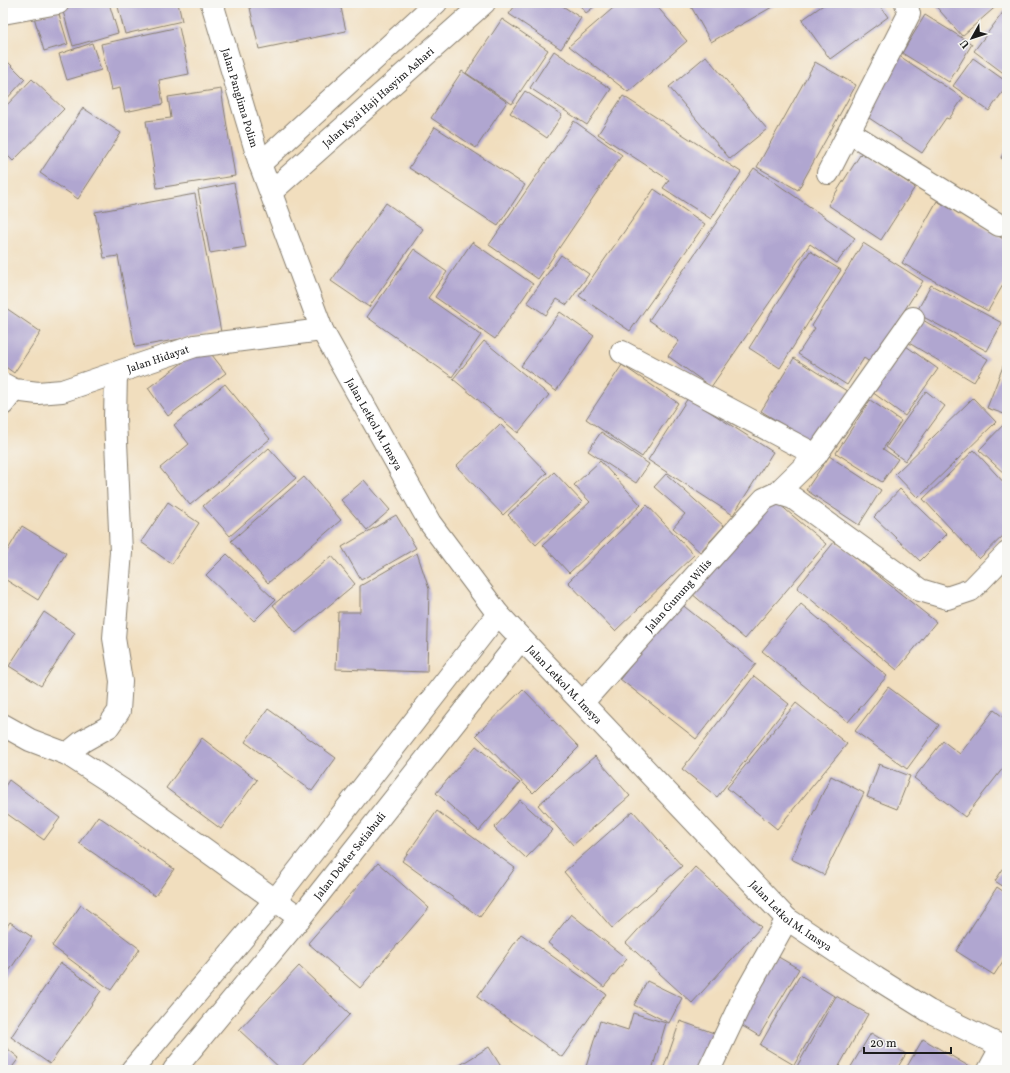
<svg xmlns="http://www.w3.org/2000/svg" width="1010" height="1073" font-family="Vollkorn,serif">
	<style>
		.building { fill: #b0a6d0 }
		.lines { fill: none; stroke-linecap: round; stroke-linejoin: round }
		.minor-casing { stroke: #867d6d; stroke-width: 24 }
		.tertiary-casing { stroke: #867d6d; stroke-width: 24 }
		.minor { stroke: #fff; stroke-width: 22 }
		.tertiary { stroke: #fff; stroke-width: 22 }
		.labels { text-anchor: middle; stroke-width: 3; stroke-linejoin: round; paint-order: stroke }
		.street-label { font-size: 11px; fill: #1c1c1c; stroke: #f6f6f2 }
	</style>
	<rect width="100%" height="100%" fill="#f6f6f2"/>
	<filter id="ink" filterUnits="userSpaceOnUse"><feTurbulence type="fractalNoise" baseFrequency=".025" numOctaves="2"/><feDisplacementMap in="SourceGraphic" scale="8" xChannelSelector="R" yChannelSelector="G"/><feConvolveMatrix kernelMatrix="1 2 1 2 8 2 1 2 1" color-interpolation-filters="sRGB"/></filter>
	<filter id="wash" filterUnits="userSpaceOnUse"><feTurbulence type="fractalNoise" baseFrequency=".012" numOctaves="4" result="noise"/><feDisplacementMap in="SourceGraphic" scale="16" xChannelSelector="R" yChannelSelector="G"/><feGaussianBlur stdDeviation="0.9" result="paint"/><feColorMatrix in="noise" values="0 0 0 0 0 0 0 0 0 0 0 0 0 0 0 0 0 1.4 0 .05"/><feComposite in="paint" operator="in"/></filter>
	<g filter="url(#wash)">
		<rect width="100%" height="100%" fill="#f1debe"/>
		<g id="blocks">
			<path class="building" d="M79 3H109L118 33 73 46 62 8Z
				M117 3H178L182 21 125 34Z
				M249 3H340L346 31 259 49Z
				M517 3H558L581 18 561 49 509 14Z
				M578 3H599L586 13Z
				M619 3H654L687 41 628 92 569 46Z
				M689 3H779L711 42Z
				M826 3H878L888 17 830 59 802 20Z
				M933 3H1000L962 36Z
				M1007 7V73L1006 75 974 51Z
				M58 11 68 44 44 51 34 17Z
				M925 15 972 44 949 82 902 53Z
				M502 19 548 50 512 104 466 73Z
				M179 27 189 74 159 80 163 104 125 112 120 88 111 90 101 44Z
				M92 43 101 70 67 80 59 54Z
				M554 51 611 89 587 125 530 88Z
				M898 55 963 98 949 119 946 118 922 153 860 112Z
				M706 56 767 129 730 159 669 87Z
				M3 57 25 79 3 103Z
				M973 58 1007 82V86L989 111 953 86Z
				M815 62 856 85 798 190 757 167Z
				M462 71 507 102 476 148 431 118Z
				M32 79 64 109 13 161 3 151V109Z
				M221 89 235 176 157 188 146 121 171 118 168 97Z
				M525 91 562 115 547 138 510 113Z
				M623 96 741 172 711 219 663 188 669 180 598 134Z
				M83 108 121 133 78 199 40 173Z
				M574 121 622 155 538 279 489 245Z
				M435 127 525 185 498 226 409 168Z
				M1007 146V161L1001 158Z
				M862 152 915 187 881 240 828 205Z
				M754 168 855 238 837 263 810 244 711 387 668 356 679 341 649 320Z
				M234 183 246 247 210 253 198 190Z
				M654 189 705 224 630 331 579 296Z
				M195 194 221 332 135 347 118 256 104 258 95 212Z
				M937 201 1007 241V278L988 311 902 263Z
				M386 203 423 229 369 307 331 281Z
				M472 242 533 284 495 339 435 297Z
				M863 243 923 281 871 363 864 358 847 385 798 354 815 328 812 326Z
				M414 249 447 272 428 298 481 335 452 377 367 317Z
				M810 251 841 270 780 368 749 348Z
				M561 255 589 274 567 305 557 299 546 315 527 302Z
				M931 285 1002 323 987 351 916 313Z
				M6 308 41 332 14 373 3 365V313Z
				M560 312 594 336 556 391 521 366Z
				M923 320 988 359 974 382 909 343Z
				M484 341 549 395 518 433 453 379Z
				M205 346 226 373 168 416 148 388Z
				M906 346 938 369 905 416 872 392Z
				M1007 356V415L987 408Z
				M794 358 850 393 817 446 761 411Z
				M622 365 678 403 642 457 586 419Z
				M225 384 270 439 190 505 160 468 189 444 174 425Z
				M926 391 945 406 905 461 886 447Z
				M688 398 773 452 733 515 648 460Z
				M973 398 996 422 918 498 895 474Z
				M870 400 901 421 883 449 898 459 882 482 836 453Z
				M1007 421V476L979 450Z
				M500 424 547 473 503 515 456 466Z
				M601 432 649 464 636 483 588 451Z
				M269 448 296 478 230 536 203 506Z
				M974 450 1007 486V532L979 559 923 499Z
				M829 456 881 490 859 525 806 490Z
				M600 461 641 505 569 573 543 545 590 502 574 485Z
				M554 472 582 502 536 545 508 515Z
				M666 474 724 526 700 552 673 528 685 514 654 487Z
				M304 477 341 520 268 583 231 541Z
				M364 480 390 510 367 530 341 500Z
				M900 489 947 534 920 561 874 517Z
				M772 498 826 544 745 639 691 593Z
				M168 502 199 523 172 564 141 542Z
				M647 505 694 555 615 631 568 582Z
				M396 515 416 548 361 580 342 547Z
				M22 526 66 553 38 600 3 578V558Z
				M835 541 936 622 897 670 797 588Z
				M417 553 429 589 427 672 336 669 338 612H360V586Z
				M227 554 275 600 254 621 206 575Z
				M332 556 355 584 296 633 273 605Z
				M680 603 756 664 696 739 620 679Z
				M801 604 887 676 848 722 762 651Z
				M44 612 75 633 41 686 9 666Z
				M754 676 789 704 717 797 682 769Z
				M888 687 939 725 907 769 855 731Z
				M523 689 579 747 533 793 476 735Z
				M796 703 847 744 777 829 727 788Z
				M268 709 336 758 312 791 245 742Z
				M994 710 1007 720V763L965 817 914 778 943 741 960 754Z
				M202 738 257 780 221 829 166 788Z
				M476 746 520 783 479 831 436 793Z
				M595 756 630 796 573 845 538 805Z
				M879 764 910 776 897 809 867 797Z
				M831 776 864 793 824 875 791 859Z
				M9 780 60 818 44 840 3 811V789Z
				M520 800 553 830 526 858 494 828Z
				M437 811 515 868 480 917 402 861Z
				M633 811 682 866 612 928 564 872Z
				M98 816 174 869 155 896 79 843Z
				M378 863 429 908 360 988 308 943Z
				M1007 863V889L995 881Z
				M695 867 761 927 692 1003 626 943Z
				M997 887 1007 894V955L994 975 956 951Z
				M81 905 140 949 111 990 52 946Z
				M571 914 627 959 604 987 548 943Z
				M10 922 32 937 3 980V932Z
				M521 934 606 994 562 1057 477 997Z
				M775 955 799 969 759 1036 736 1022Z
				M61 963 101 991 50 1064 11 1037Z
				M299 966 350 1014 297 1070H282L239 1030Z
				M800 975 834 996 794 1065 760 1045Z
				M647 981 682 998 669 1023 634 1005Z
				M836 996 868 1014 837 1070H795Z
				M633 1013 666 1023 652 1070H585L600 1021 628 1030Z
				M680 1021 714 1033 702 1070H663Z
				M871 1033 906 1054 896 1070H849Z
				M923 1039 975 1070H905Z
				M3 1045 19 1058 10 1070H3Z
				M489 1047 503 1070H452Z"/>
		</g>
	</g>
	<g filter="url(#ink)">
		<use href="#blocks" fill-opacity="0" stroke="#867d6d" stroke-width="1"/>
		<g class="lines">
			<defs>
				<g id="minor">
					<path d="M3 13 58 3"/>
					<path d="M849 132 999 225"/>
					<path d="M828 173 909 14 906 3"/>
					<path d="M622 352 816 455"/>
					<path id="s1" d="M3 384 14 390 38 393 62 391 195 346 322 330"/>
					<path d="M3 404 14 390"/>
					<path d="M777 493 816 455 913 318"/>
					<path id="s2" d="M583 702 754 510 764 499 777 493 793 498 920 590 947 598 971 590 1007 553"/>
					<path d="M3 725 30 740 67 754 121 789 300 918"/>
					<path d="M67 754 83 741 108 727 119 711 121 681 114 638 121 552 115 419 116 373"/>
					<path d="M709 1070 745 994 787 919"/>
					<path d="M989 1070 1002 1046"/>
				</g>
				<g id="tertiary">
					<path id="s3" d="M212 3 260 164 322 330 430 523 498 614 787 919 876 978 929 1011 1007 1049"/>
					<path d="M260 164 436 3"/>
					<path id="s4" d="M271 192 484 3"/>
					<path d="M132 1070 276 899 498 614"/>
					<path id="s5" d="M174 1070 300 918 521 639"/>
				</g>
			</defs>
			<use href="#minor" class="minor-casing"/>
			<use href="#tertiary" class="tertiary-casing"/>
			<use href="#minor" class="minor"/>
			<use href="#tertiary" class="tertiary"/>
		</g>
	</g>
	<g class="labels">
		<g class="street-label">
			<text dy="4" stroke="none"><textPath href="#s4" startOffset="143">Jalan Kyai Haji Hasyim Ashari</textPath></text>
			<text dy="4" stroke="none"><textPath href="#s3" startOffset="99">Jalan Panglima Polim</textPath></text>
			<text dy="4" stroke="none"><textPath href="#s1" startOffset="162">Jalan Hidayat</textPath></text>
			<text dy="4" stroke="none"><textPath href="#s3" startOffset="453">Jalan Letkol M. Imsya</textPath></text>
			<text dy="4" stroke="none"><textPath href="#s2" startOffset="143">Jalan Gunung Wilis</textPath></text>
			<text dy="4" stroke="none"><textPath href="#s3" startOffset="777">Jalan Letkol M. Imsya</textPath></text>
			<text dy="4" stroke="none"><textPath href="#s5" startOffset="277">Jalan Dokter Setiabudi</textPath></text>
			<text dy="4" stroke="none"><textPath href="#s3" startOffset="1101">Jalan Letkol M. Imsya</textPath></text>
		</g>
	</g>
	<rect width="1010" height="1073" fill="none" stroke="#f6f6f2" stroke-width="16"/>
	<g transform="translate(972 38) rotate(231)" stroke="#f6f6f2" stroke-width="3" paint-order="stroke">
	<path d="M0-3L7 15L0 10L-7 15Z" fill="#1c1c1c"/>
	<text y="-6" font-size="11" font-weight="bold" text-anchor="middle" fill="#1c1c1c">U</text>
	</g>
	<path d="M864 1047v6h87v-6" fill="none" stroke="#1c1c1c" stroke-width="2"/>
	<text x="870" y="1047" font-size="12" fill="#1c1c1c" stroke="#f6f6f2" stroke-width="3" paint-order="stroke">20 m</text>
</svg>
